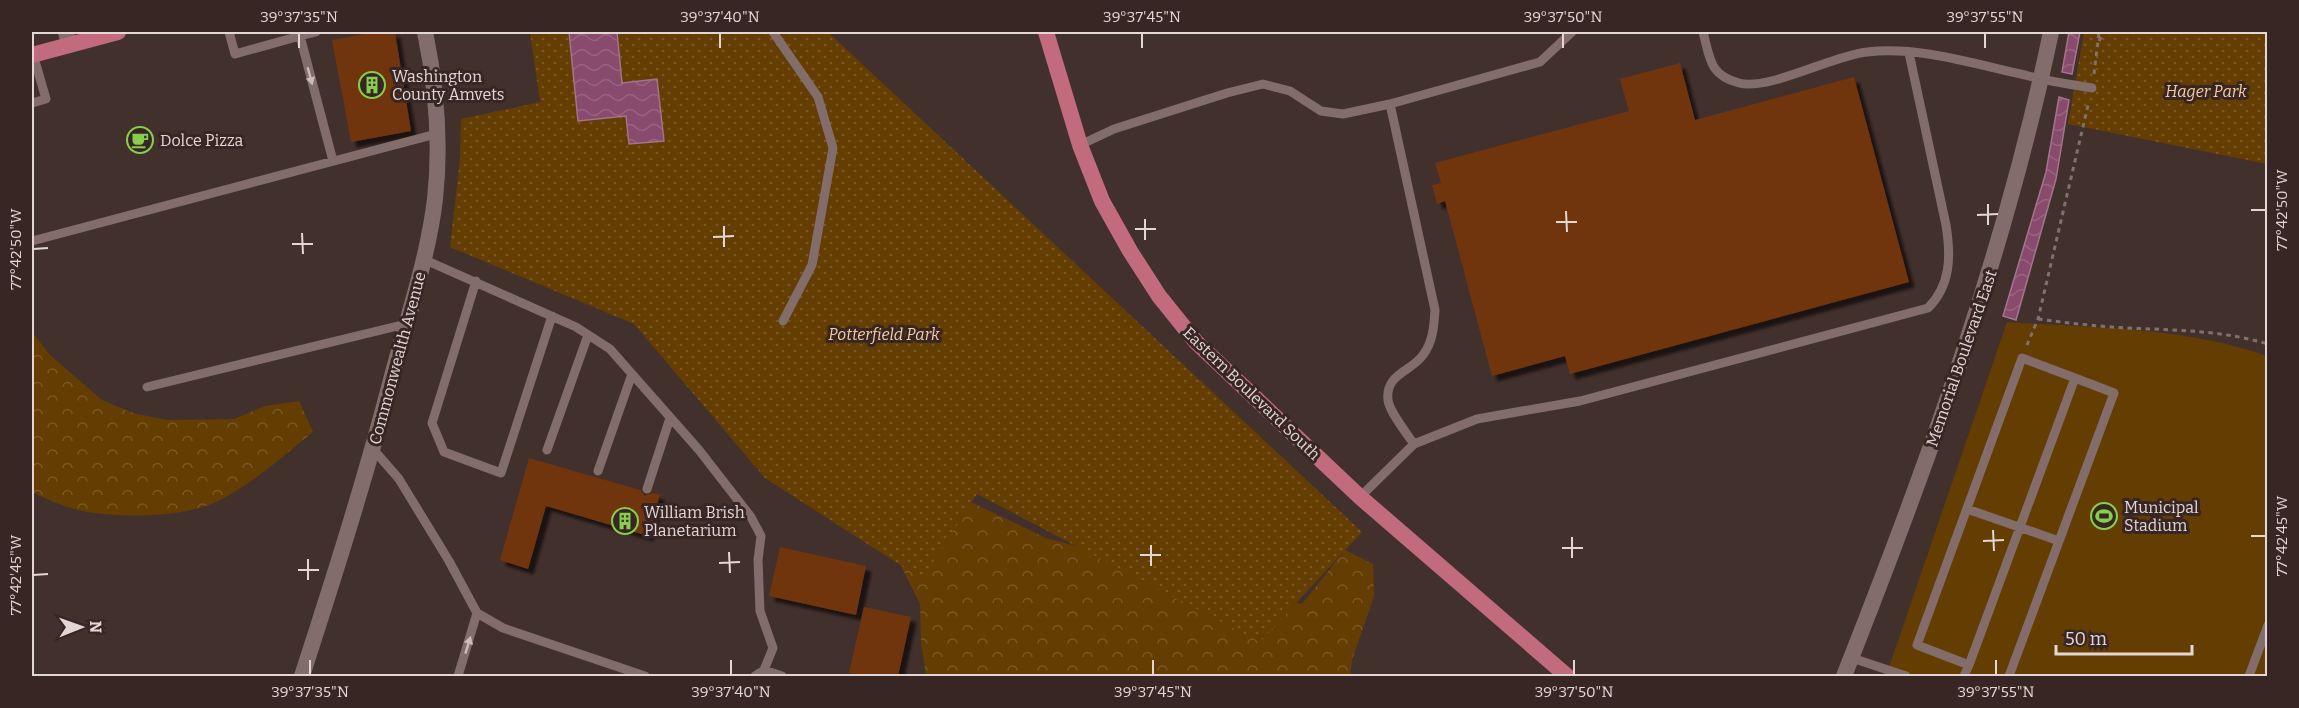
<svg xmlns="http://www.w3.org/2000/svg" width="2299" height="708" font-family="Bitter,serif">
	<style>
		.grass { fill: #633d02 }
		.forest { fill: url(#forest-crowns) }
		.park { fill: url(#park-dots) }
		.water { fill: url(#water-waves); stroke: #a3748c; stroke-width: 1.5 }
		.building { fill: #6f350f; filter: url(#shadow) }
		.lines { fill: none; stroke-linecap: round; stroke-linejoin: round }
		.path { stroke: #80716e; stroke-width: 3; stroke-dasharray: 4.5 4.5; stroke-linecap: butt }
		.service { stroke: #826d6a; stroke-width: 9 }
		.minor { stroke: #826d6a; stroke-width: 16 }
		.secondary { stroke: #826d6a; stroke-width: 16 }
		.primary { stroke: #c26b7d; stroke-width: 16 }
		.oneway { fill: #cbbcba }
		.ticks { fill: none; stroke: #e3d7d5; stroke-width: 2 }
		.labels { text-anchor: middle; stroke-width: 6; stroke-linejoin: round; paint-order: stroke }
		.poi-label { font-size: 16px; fill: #e3d7d5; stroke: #372624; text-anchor: start }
		.park-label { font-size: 16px; font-style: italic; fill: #f6cea0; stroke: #372624 }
		.street-label { font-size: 16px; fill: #e3d7d5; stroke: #372624 }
		.neatline { fill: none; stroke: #e3d7d5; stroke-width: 2 }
		.ticks-label { font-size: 15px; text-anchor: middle; fill: #e3d7d5 }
	</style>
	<defs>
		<pattern id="forest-crowns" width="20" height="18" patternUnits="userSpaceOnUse" patternTransform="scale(1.5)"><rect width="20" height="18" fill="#633d02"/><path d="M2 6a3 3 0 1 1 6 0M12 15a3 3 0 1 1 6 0" fill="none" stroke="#795826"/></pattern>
		<pattern id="park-dots" width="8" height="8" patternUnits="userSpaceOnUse" patternTransform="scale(1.5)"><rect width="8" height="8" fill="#633d02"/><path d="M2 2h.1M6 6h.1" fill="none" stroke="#795826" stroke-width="1.8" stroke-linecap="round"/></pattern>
		<pattern id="water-waves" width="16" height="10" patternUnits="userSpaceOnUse" patternTransform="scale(1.5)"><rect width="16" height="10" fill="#884a6d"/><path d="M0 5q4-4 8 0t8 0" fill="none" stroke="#996381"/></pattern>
		<filter id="shadow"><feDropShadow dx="5.5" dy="5.5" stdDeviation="1.5" flood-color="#0009"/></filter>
	</defs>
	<rect width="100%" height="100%" fill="#42302d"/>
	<path class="grass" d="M2007 322C2093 328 2185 327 2267 356V676H1886Z"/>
	<path class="forest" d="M32 332 50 355 102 400 133 413 167 420 234 419 265 406 299 401 313 432C284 455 256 481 224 498 189 518 127 518 88 512 68 509 49 500 32 492Z
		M925 480 1046 538 1248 592 1302 604 1345 550 1373 564 1374 596 1352 660 1350 676H926L921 642 920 604 859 481Z"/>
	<path class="park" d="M530 32H828L1362 532 1260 642 977 494 922 579 765 478 634 324 450 247 460 159 461 119 540 102Z
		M2084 32H2267V164L2068 124Z"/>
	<path class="water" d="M569 32H617L622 83 657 79 664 141 629 144 626 116 578 121Z
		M2069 32H2080L2072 74 2062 72Z
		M2059 97 2069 100 2056 179 2016 320 2003 316 2046 172Z"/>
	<path class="building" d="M375 32H395L411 131 351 142 332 40Z
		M1680 63 1695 120 1854 77 1909 282 1570 374 1565 356 1492 376 1445 201 1437 204 1432 185 1441 183 1435 163 1629 111 1620 79Z
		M529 458 640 490 645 496 652 493 660 495 648 536 546 506 528 569 500 560Z
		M780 547 866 566 856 615 769 596Z
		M864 607 911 617 898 676H866L849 673Z"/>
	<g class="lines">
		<path class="path" d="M2099 41 2104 32
			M2094 74 2099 32
			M2038 319C2067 323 2096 326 2125 328 2173 330 2221 330 2268 344
			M2027 345 2038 319 2089 101"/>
		<path class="service" d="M229 32 235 54 300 36 299 33
			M316 32 300 36 333 161
			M773 32 818 97 833 148 812 265 783 321
			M1703 32C1710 58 1709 75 1739 83 1769 91 1834 55 1867 52 1919 46 1974 64 2025 75 2047 81 2069 84 2092 88
			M32 103 46 99 33 54
			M1390 104 1435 310C1434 326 1433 342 1423 355 1411 372 1385 374 1388 400 1389 411 1407 434 1414 444
			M1080 145 1114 129 1227 93 1263 84 1290 91 1321 111 1343 114 1390 104 1540 62 1572 32
			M32 241 436 134
			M423 259 576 327 610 349 699 450 751 517 761 536 758 560 760 611 773 648 764 670 755 676
			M476 281 432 423 444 452 501 473 552 316
			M147 387 406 324
			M373 449 399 479 449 561 477 613 503 628 645 676
			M547 450 588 335
			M598 471 632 374
			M647 489 670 418
			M1360 497 1414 444 1477 419 1580 401 1928 308C1951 285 1951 256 1946 225L1909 53
			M1967 509 2059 541
			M1852 658 1906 676
			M764 670 782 676
			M458 676 477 613
			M1964 676 1969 665 2075 378 2022 358 1917 645 1969 665
			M2009 676 2114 393 2075 378
			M2249 676 2268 625"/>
		<path class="minor" d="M66 32 69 45
			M302 676C334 577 366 477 392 376 407 319 428 258 435 199 441 144 436 85 425 32"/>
		<path class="secondary" d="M1844 676C1927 466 2005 253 2051 32"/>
		<path class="primary" d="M1046 32 1080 145 1102 201 1130 251 1159 296 1196 342 1360 497 1567 676
			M32 55 118 32"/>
	</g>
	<defs><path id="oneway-solid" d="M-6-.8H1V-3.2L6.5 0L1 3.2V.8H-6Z" transform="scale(1.5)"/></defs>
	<g class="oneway">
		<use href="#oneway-solid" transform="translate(310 76) rotate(75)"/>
		<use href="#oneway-solid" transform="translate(468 645) rotate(-73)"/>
	</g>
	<path class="ticks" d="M299 33V48M720 33V48M1142 33V48M1563 33V48M1985 33V48M1988 204V225M2251 210H2266M1566 211 1567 232M1977 215 1998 214M1145 219V240M1556 222H1577M724 226V247M1135 229H1156M302 233 303 254M713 237 734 236M292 244H313M33 249 48 248M1993 530 1994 551M2251 536H2266M1572 537V558M1983 541 2004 540M1151 545V566M1562 548H1583M729 552 730 573M1140 555H1161M308 559V580M719 563 740 562M298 570H319M33 575 48 574M310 660V675M731 660V675M1153 660V675M1574 660V675M1996 660V675"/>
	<defs>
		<symbol id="building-ring" viewBox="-11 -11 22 22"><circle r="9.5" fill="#372624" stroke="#87cf4a" stroke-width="1.5"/><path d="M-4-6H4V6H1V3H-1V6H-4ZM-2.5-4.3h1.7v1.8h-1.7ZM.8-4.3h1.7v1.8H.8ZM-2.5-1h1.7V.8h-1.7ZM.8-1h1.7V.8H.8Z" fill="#87cf4a"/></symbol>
		<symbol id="cafe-ring" viewBox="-11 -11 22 22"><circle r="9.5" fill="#372624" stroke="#87cf4a" stroke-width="1.5"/><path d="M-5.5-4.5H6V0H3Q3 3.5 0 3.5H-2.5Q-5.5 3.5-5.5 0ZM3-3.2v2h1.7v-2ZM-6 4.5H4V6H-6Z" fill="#87cf4a"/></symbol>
		<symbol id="stadium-ring" viewBox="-11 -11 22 22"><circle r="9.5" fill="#372624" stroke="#87cf4a" stroke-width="1.5"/><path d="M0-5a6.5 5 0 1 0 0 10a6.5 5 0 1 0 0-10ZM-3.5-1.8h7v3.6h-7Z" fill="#87cf4a"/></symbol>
	</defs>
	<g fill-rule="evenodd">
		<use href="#building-ring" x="357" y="70" width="30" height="30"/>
		<use href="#cafe-ring" x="125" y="125" width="30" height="30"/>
		<use href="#stadium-ring" x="2089" y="501" width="30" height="30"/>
		<use href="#building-ring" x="610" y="506" width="30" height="30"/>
	</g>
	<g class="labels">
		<g class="poi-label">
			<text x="392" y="82">Washington<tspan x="392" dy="18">County Amvets</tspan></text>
			<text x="160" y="146">Dolce Pizza</text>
			<text x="2124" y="513">Municipal<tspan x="2124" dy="18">Stadium</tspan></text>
			<text x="644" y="518">William Brish<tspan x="644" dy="18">Planetarium</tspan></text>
		</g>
		<g class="park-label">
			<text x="2206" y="97">Hager Park</text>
			<text x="884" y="340">Potterfield Park</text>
		</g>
		<g class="street-label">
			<text transform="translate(397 358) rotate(-75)" y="6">Commonwealth Avenue</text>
			<text transform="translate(1961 358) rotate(-71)" y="6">Memorial Boulevard East</text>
			<text transform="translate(1252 393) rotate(44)" y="6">Eastern Boulevard South</text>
		</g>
	</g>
	<rect width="2299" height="708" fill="none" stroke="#372624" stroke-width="66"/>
	<g transform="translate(81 627) rotate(89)" stroke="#372624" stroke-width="4.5" paint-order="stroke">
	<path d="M0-4.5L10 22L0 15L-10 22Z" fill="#e3d7d5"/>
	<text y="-9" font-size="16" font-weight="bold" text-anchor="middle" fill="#e3d7d5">N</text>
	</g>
	<path d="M2056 645v9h136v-9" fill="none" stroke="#e3d7d5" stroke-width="3"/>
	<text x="2065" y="645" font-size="18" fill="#e3d7d5" stroke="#372624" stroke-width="4.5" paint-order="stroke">50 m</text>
	<rect x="33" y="33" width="2233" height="642" class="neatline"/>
	<g class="ticks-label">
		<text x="299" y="22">39°37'35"N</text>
		<text x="720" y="22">39°37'40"N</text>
		<text x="1142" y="22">39°37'45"N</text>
		<text x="1563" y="22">39°37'50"N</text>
		<text x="1985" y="22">39°37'55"N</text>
		<text transform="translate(2282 210) rotate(-90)" y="5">77°42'50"W</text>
		<text transform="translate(16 249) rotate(-90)" y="5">77°42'50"W</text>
		<text transform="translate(2282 536) rotate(-90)" y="5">77°42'45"W</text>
		<text transform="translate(16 575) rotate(-90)" y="5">77°42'45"W</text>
		<text x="310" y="697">39°37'35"N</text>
		<text x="731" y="697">39°37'40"N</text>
		<text x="1153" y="697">39°37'45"N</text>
		<text x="1574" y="697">39°37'50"N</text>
		<text x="1996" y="697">39°37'55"N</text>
	</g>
</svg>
